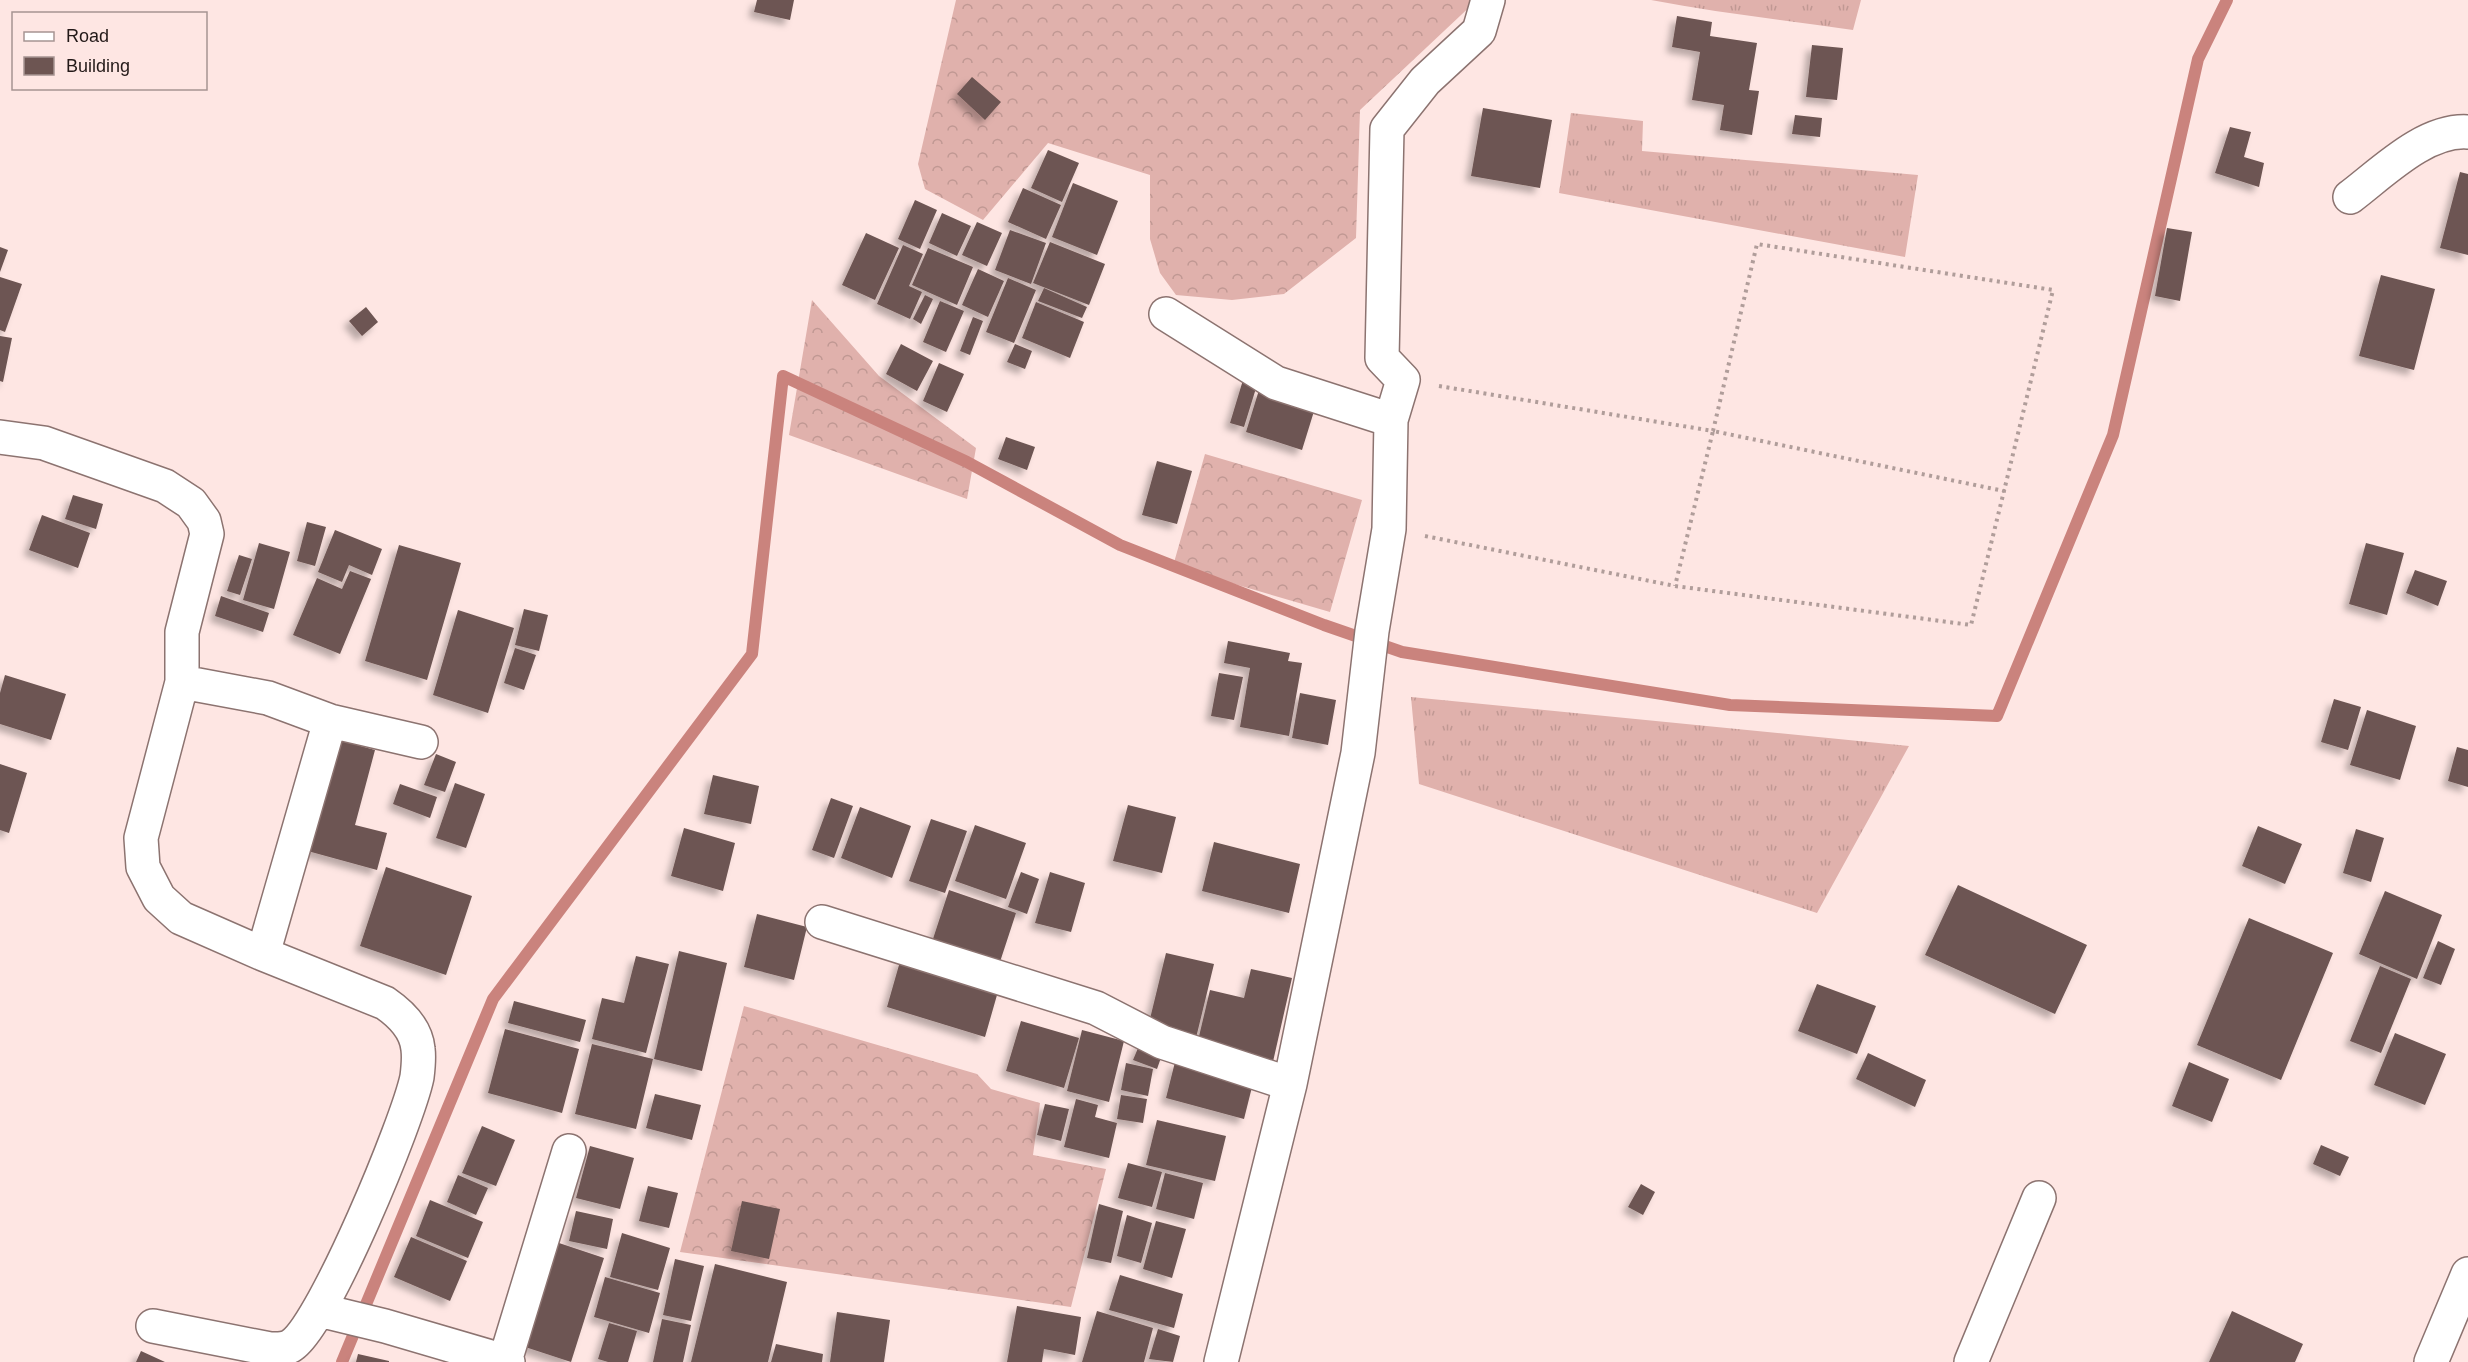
<svg xmlns="http://www.w3.org/2000/svg" width="2468" height="1362" font-family="Arial,sans-serif">
	<style>
		.grass { fill: url(#grass-tufts) }
		.forest { fill: url(#forest-crowns) }
		.lines { fill: none; stroke-linecap: round; stroke-linejoin: round }
		.stream { stroke: #ca837d; stroke-width: 12 }
		.building { fill: #6d5552; filter: url(#shadow) }
		.minor-casing { stroke: #8c7370; stroke-width: 36 }
		.path { stroke: #b09d9a; stroke-width: 4; stroke-dasharray: 3 4.5; stroke-linecap: butt }
		.minor { stroke: #fff; stroke-width: 33 }
	</style>
	<defs>
		<pattern id="grass-tufts" width="24" height="20" patternUnits="userSpaceOnUse" patternTransform="scale(1.5)"><rect width="24" height="20" fill="#e0b1ac"/><path d="M3 7l-1-3M5 7V3M7 7l1-3M15 17l-1-3M17 17v-4M19 17l1-3" fill="none" stroke="#c09893"/></pattern>
		<pattern id="forest-crowns" width="20" height="18" patternUnits="userSpaceOnUse" patternTransform="scale(1.5)"><rect width="20" height="18" fill="#e0b1ac"/><path d="M2 6a3 3 0 1 1 6 0M12 15a3 3 0 1 1 6 0" fill="none" stroke="#c09893"/></pattern>
		<filter id="shadow"><feDropShadow dx="-5.5" dy="5.5" stdDeviation="3" flood-color="#0004"/></filter>
	</defs>
	<rect width="100%" height="100%" fill="#fee6e3"/>
	<path class="grass" d="M1651 0H1861L1853 30C1786 20 1718 13 1651 0Z
		M1571 113 1643 121 1642 151 1918 175 1905 257 1559 193Z
		M1411 697 1909 746 1817 913 1419 784Z"/>
	<path class="forest" d="M956 0H1477L1360 110 1356 238 1284 294 1232 300 1176 295 1160 273 1150 239V175L1048 143 983 220 925 189 918 164Z
		M812 300 879 376 976 448 967 499 789 435Z
		M1205 454 1362 500 1330 612 1173 566Z
		M744 1006 977 1074 991 1089 1040 1103 1033 1155 1106 1169 1071 1307 680 1252Z"/>
	<g class="lines">
		<path class="stream" d="M342 1362 493 999 752 654 783 376 967 462 1120 545 1324 625 1402 652 1730 705 1997 716 2113 435 2198 59 2227 0"/>
	</g>
	<path class="building" d="M757 0H794L790 20 754 12Z
		M1677 16 1712 22 1710 36 1757 43 1749 90 1759 91 1752 135 1720 130 1724 105 1692 100 1700 52 1672 47Z
		M1812 45 1843 48 1837 100 1806 97Z
		M972 77 1001 102 985 120 957 94Z
		M1483 108 1552 120 1540 188 1471 176Z
		M1795 115 1822 118 1820 137 1792 134Z
		M2230 127 2251 132 2244 157 2264 163 2259 187 2215 173Z
		M1048 150 1079 163 1062 202 1031 188Z
		M2460 172 2468 174V255L2440 248Z
		M1073 183 1118 201 1097 255 1052 237Z
		M1023 188 1061 205 1046 239 1008 222Z
		M915 200 937 210 920 249 898 239Z
		M942 213 971 226 957 256 929 243Z
		M977 222 1002 233 987 266 962 255Z
		M2167 228 2192 232 2180 301 2155 296Z
		M1010 230 1046 243 1031 284 995 270Z
		M866 233 899 248 875 300 842 285Z
		M1050 242 1105 264 1089 305 1033 283Z
		M903 245 923 254 909 286 922 292 910 319 877 304Z
		M0 247 8 250 0 272Z
		M928 248 973 267 957 305 912 285Z
		M978 269 1004 281 988 317 962 305Z
		M2381 275 2435 289 2414 370 2359 356Z
		M0 277 22 284 5 332 0 330Z
		M1008 278 1036 290 1014 343 986 332Z
		M1044 288 1087 307 1082 318 1038 301Z
		M925 295 933 299 921 324 913 319Z
		M940 301 964 311 946 352 923 342Z
		M1036 302 1084 322 1070 358 1022 338Z
		M366 307 378 322 362 336 349 321Z
		M973 317 983 321 970 355 960 351Z
		M0 336 12 338 3 382 0 381Z
		M901 344 933 361 917 391 886 374Z
		M1015 344 1032 351 1025 369 1007 362Z
		M939 363 964 374 947 412 923 401Z
		M1243 380 1257 385 1244 427 1230 423Z
		M1259 390 1315 408 1302 450 1246 432Z
		M1006 437 1035 447 1027 470 998 459Z
		M1157 461 1192 471 1177 524 1142 515Z
		M73 495 103 504 96 529 65 519Z
		M42 515 90 533 78 568 29 550Z
		M307 522 326 527 315 566 297 561Z
		M335 530 382 549 372 575 349 565 342 582 318 572Z
		M259 543 290 552 274 609 243 600Z
		M2366 543 2404 553 2387 615 2349 604Z
		M399 545 461 563 427 680 365 661Z
		M239 555 252 559 240 595 227 591Z
		M2415 570 2447 581 2438 606 2406 593Z
		M350 571 371 579 340 654 293 635 317 578 342 589Z
		M221 596 269 613 263 632 215 616Z
		M524 609 548 615 539 651 515 645Z
		M458 610 514 628 488 713 433 695Z
		M1228 641 1290 653 1288 661 1302 663 1289 736 1240 727 1250 668 1224 663Z
		M515 648 536 655 524 690 504 683Z
		M1219 673 1243 677 1234 720 1211 716Z
		M5 675 66 694 51 740 0 724V693Z
		M1300 693 1336 700 1328 745 1292 738Z
		M2334 699 2361 707 2348 750 2321 742Z
		M2367 710 2416 726 2400 780 2350 765Z
		M329 737 375 750 355 825 387 833 377 870 304 850Z
		M2457 747 2468 750V787L2448 781Z
		M436 754 456 762 445 792 424 785Z
		M0 764 27 773 9 833 0 830Z
		M713 775 759 786 751 824 704 814Z
		M455 783 485 794 466 848 436 838Z
		M400 784 437 797 430 818 393 804Z
		M831 798 853 806 834 858 812 850Z
		M1128 805 1176 817 1162 873 1113 861Z
		M860 807 911 826 892 878 841 858Z
		M931 819 967 831 945 893 909 881Z
		M975 825 1026 843 1006 899 955 881Z
		M2258 826 2302 844 2285 884 2242 866Z
		M684 828 735 843 723 891 671 876Z
		M2356 829 2384 838 2371 882 2343 873Z
		M1214 842 1300 864 1289 913 1202 891Z
		M386 867 472 896 446 975 360 946Z
		M1021 872 1039 879 1027 914 1008 907Z
		M1050 872 1085 883 1071 932 1035 923Z
		M1958 885 2087 945 2055 1014 1925 955Z
		M949 890 1016 913 997 971 930 948Z
		M2385 891 2442 915 2417 979 2359 954Z
		M757 914 807 927 794 980 744 967Z
		M2249 918 2333 953 2281 1080 2197 1045Z
		M2438 941 2455 949 2441 985 2423 978Z
		M679 951 727 963 702 1071 654 1059Z
		M1166 953 1214 964 1196 1038 1148 1027Z
		M636 956 669 964 646 1053 592 1039 602 998 624 1003Z
		M901 958 999 988 985 1037 887 1007Z
		M2380 966 2411 979 2381 1053 2350 1041Z
		M1251 969 1292 978 1272 1066 1196 1049 1210 990 1244 998Z
		M1817 984 1876 1006 1857 1054 1798 1031Z
		M514 1001 586 1020 580 1042 508 1023Z
		M1021 1021 1079 1038 1064 1088 1006 1071Z
		M505 1029 579 1049 562 1113 488 1093Z
		M1082 1030 1124 1041 1109 1102 1067 1091Z
		M2395 1033 2446 1054 2425 1105 2374 1085Z
		M1141 1041 1164 1049 1157 1069 1133 1060Z
		M592 1044 653 1059 636 1129 575 1114Z
		M1868 1053 1926 1080 1915 1107 1856 1079Z
		M1175 1062 1253 1083 1244 1119 1166 1098Z
		M2189 1062 2229 1079 2212 1122 2172 1106Z
		M1126 1063 1153 1069 1148 1096 1121 1090Z
		M655 1094 701 1105 692 1140 646 1128Z
		M1121 1095 1147 1099 1143 1123 1117 1119Z
		M1076 1099 1098 1105 1095 1117 1117 1123 1109 1158 1064 1147Z
		M1045 1104 1069 1109 1061 1141 1037 1135Z
		M1157 1120 1226 1136 1215 1181 1146 1165Z
		M482 1126 515 1140 496 1186 462 1173Z
		M2321 1145 2349 1157 2340 1176 2313 1164Z
		M590 1146 634 1158 620 1209 576 1198Z
		M1128 1163 1162 1172 1152 1207 1118 1198Z
		M1165 1173 1203 1183 1194 1219 1156 1209Z
		M458 1175 488 1188 476 1215 447 1202Z
		M1641 1184 1655 1192 1643 1215 1628 1207Z
		M648 1186 678 1193 669 1228 639 1221Z
		M430 1200 483 1222 468 1258 416 1236Z
		M742 1201 780 1209 769 1259 731 1251Z
		M1099 1204 1123 1211 1111 1263 1087 1258Z
		M576 1211 613 1219 607 1249 569 1241Z
		M1127 1215 1152 1223 1141 1263 1117 1256Z
		M1156 1221 1186 1229 1172 1278 1143 1269Z
		M622 1233 670 1248 658 1290 610 1277Z
		M411 1237 467 1261 450 1301 394 1277Z
		M559 1243 604 1258 571 1362 516 1344 535 1283 545 1287Z
		M675 1259 704 1266 691 1321 663 1315Z
		M715 1264 787 1282 768 1362H691Z
		M1120 1275 1183 1294 1174 1328 1109 1310Z
		M605 1277 660 1293 649 1333 594 1317Z
		M1017 1306 1081 1317 1075 1355 1044 1349 1042 1362H1007Z
		M1097 1311 1153 1328 1144 1362H1082Z
		M2232 1311 2303 1344 2295 1362H2209Z
		M837 1312 890 1320 884 1362H830Z
		M662 1319 691 1325 683 1362H653Z
		M609 1323 637 1331 628 1362H608L598 1359Z
		M1158 1329 1180 1336 1173 1362 1149 1359Z
		M776 1344 823 1354 822 1362H771Z
		M141 1351 165 1362H136Z
		M358 1354 389 1361V1362H356Z"/>
	<g class="lines">
		<defs>
			<path id="minor" d="M2350 197C2382 173 2425 129 2468 132
				M1166 314 1276 383 1391 420
				M0 437 44 443 165 486 191 503 204 521 207 534 182 632V682L141 838 143 867 159 898 181 918 263 954 385 1003C401 1014 416 1028 418 1049 419 1057 418 1069 417 1077 408 1121 325 1322 292 1345 285 1350 278 1349 270 1349L153 1326
				M182 682 268 698 330 721 421 742
				M822 922 1096 1008 1162 1042 1290 1084
				M263 954 330 721
				M319 1310 385 1326 508 1362
				M505 1361 569 1151
				M1221 1362 1290 1084 1358 753 1372 631 1389 529 1391 420 1403 380 1382 358 1387 129 1425 81 1479 31 1488 0
				M1971 1362 2039 1198
				M2431 1362 2468 1274"/>
		</defs>
		<use href="#minor" class="minor-casing"/>
		<path class="path" d="M1439 386 1713 431 1757 244 2053 290 2004 491
			M1425 536 1675 586 1971 625 2004 491 1713 431 1675 586"/>
		<use href="#minor" class="minor"/>
	</g>
	<rect x="12" y="12" width="195" height="78" fill="#fee6e3" stroke="#a69492" stroke-width="1.5"/>
	<rect x="24" y="32" width="30" height="9" fill="#ffffff" stroke="#a69492" stroke-width="1.5"/>
	<text x="66" y="42" font-size="18" fill="#231918">Road</text>
	<rect x="24" y="57" width="30" height="18" fill="#6d5552" stroke="#a69492" stroke-width="1.5"/>
	<text x="66" y="72" font-size="18" fill="#231918">Building</text>
</svg>
